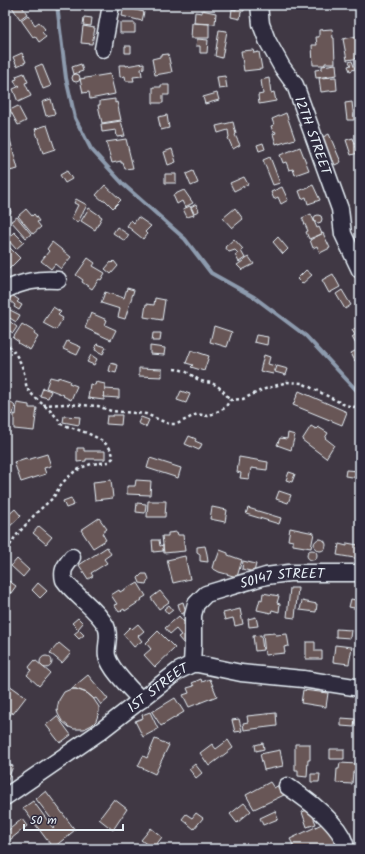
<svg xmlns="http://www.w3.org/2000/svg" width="365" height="854" font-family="Kalam,sans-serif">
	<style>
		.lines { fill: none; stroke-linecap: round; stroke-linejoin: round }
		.stream { stroke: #8d9bae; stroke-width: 4 }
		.building { fill: #685756; stroke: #e8f1f8 }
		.minor-casing { stroke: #e8f1f8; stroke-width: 19 }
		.path { stroke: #e8f1f8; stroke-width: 2.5; stroke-dasharray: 3 3; stroke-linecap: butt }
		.minor { stroke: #2f2a3d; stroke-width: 16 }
		.labels { text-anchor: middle; stroke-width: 3; stroke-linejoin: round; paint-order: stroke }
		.street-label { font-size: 14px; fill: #e8f1f8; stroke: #2f2a3d }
	</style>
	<rect width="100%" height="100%" fill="#403844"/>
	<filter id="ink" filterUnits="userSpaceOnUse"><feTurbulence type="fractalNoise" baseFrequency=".025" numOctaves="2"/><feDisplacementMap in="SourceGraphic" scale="8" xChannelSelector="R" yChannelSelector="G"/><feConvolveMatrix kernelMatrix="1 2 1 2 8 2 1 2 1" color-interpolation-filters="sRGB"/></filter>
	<g filter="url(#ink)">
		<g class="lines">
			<path class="stream" d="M57 5 66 78 75 118 91 149 124 185 185 239 211 273 254 297 306 336 360 394"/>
		</g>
		<path class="building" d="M16 5H21L27 14 20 19 12 7Z
			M124 5H133L132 9 144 12 142 21 122 16Z
			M236 5H244V11H241L240 19 231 17 232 9 236 10Z
			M296 5H309V10L296 9Z
			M202 10 216 13 215 24 194 23 195 12 202 13Z
			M28 15 35 25 39 22 45 29 42 32 46 37 39 42 35 36 33 37 21 20Z
			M84 17 92 18 91 26 83 25Z
			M120 23H135V33H120Z
			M192 23 209 24V38H191Z
			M83 26 95 28 92 44 81 43Z
			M332 29 333 38H334L335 63H325V65H313L312 45H317L316 37H319V30Z
			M219 30 227 31 222 58 215 56Z
			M357 36 360 51V58L347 60 343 39Z
			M197 39 208 40 207 53H200V46H196Z
			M125 46H131V53H125Z
			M253 50 254 53 259 52 262 69 244 71 241 51Z
			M22 53 26 62 17 66 13 57Z
			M168 54 172 72 155 75 152 59 160 57V55Z
			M352 61 355 69 350 71 348 66 351 65 349 62Z
			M144 63V68L141 69 142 76 133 77 134 81H126L125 76 120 77 119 65H126V66Z
			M42 64 51 86 43 89 35 67Z
			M81 64 83 71 74 74 72 67Z
			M336 64 337 75 316 78 315 70 322 69V66Z
			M24 73 28 82 25 83 31 96 18 102 13 89 20 86 19 85 17 86 14 80 17 79 16 76Z
			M72 78a4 4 0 1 1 8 0a4 4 0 1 1-8 0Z
			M110 74 115 94 90 99 89 92 83 93 80 79Z
			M225 76 227 88 219 89 217 77Z
			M336 77 337 90 321 92 319 78Z
			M269 78 271 93 274 92 276 101 259 104 258 95 263 94 261 80Z
			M161 85H169V95H163V103H153V87H161Z
			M217 93 219 100 205 104 203 97Z
			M51 99 55 114 46 116 42 102Z
			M115 99V103L117 102 121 120 102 123 98 105H100V101Z
			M352 102 354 120H347L345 103Z
			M18 106 26 121 18 125 10 110Z
			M286 113 295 139 279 144V143L276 144 273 134 276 133 275 131 273 132 271 126 274 125 272 119Z
			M167 115 169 128 161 130 158 117Z
			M121 121 125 136 117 137 116 130 102 132 101 124Z
			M233 122 236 134 235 135 240 145 233 149 228 138 229 137 228 130 218 133 216 126Z
			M47 125 55 149 43 153 35 129Z
			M329 134 341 162 335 165 333 160 331 161 323 137Z
			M9 136 18 169 5 172V137Z
			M353 138 358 153 351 155 346 140Z
			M126 139 133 168 125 169 123 163H121V161L112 163 106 142Z
			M263 143 265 149 259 151 257 145Z
			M300 147 309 170 295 175 293 169 289 170 286 162 283 163 280 155Z
			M172 149 176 162 168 165 164 152Z
			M270 157 280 183 273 185 263 160Z
			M67 171 72 179 65 183 60 175Z
			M193 171 198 183 191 186 186 174Z
			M165 174H176V183H165Z
			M244 177 248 184 234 191 230 183Z
			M105 185 121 200 113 208 105 200 103 201 96 195Z
			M313 185 320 200 308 204 306 197 302 199 299 191Z
			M282 187 288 200 281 204 278 197 274 199 271 192Z
			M184 190 193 203 185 207 182 201 177 204 173 195Z
			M76 199 87 205 78 222 71 219 78 205 74 203Z
			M5 203 9 207 11 212 8 216 5 218Z
			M196 204 199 211 194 213 191 207Z
			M190 206 194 215 187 217 183 209Z
			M89 208 102 217 95 230 81 221Z
			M235 208 243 219 232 228 223 218Z
			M26 209 32 216 34 214 39 221 37 222 41 227 33 234 18 216Z
			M311 214 317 228 319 227 322 234 309 239 306 232 308 231 302 218Z
			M314 219a4 4 0 1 1 8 0a4 4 0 1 1-8 0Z
			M17 217 31 234 26 238 11 221Z
			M138 217 151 226 145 232 147 234 143 239 127 226 131 220 134 223Z
			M117 227 129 235 125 241 113 233Z
			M14 232 24 242 16 249 7 239Z
			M323 233 330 248 320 253 317 246 313 248 310 240Z
			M278 237 288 249 283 254 273 242Z
			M234 239 243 249 241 251 245 258 239 262 235 255 238 253 235 250 229 252 225 247Z
			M52 242 71 257 61 269 55 264 51 269 41 261 49 251 47 249Z
			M5 243 20 258 6 272 5 271Z
			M249 257 254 264 242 270 237 265Z
			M88 258 95 263 93 266 105 273 101 280 99 279 92 289 82 282 83 280 76 275Z
			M114 261 118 266 111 274 105 269 111 262 112 263Z
			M306 270 312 275 302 284 297 279Z
			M333 274 340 287 329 293 322 280Z
			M127 288 134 290 125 319 118 317 120 309 101 303 105 292 124 298Z
			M342 290 351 305 345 309 336 294Z
			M12 295 19 300 17 302 22 305 19 310 14 307 15 305 9 300Z
			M155 298 165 300 162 320 144 317 146 304 154 305Z
			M53 307 61 312 58 315 63 318 56 330 43 323Z
			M8 309 20 315 16 322 5 315Z
			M91 313 107 320 105 325 116 330 111 340 85 328Z
			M8 320 17 327 13 333 5 328V324Z
			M22 324 35 332 34 334 38 337 30 350 18 343 19 342 13 338Z
			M214 326 232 332 227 347 210 342Z
			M360 326V347L358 348 352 337 355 335 352 330Z
			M153 333H161L160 341H152Z
			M256 335 268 337 267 345 254 342Z
			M67 341 81 347 77 355 63 349Z
			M97 344 106 347 103 354 95 350Z
			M150 346 165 348 164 355 150 354Z
			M191 350 209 356 204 371 191 367 193 365 186 363Z
			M357 350 360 358 355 361 351 353Z
			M91 355 97 359 94 365 87 362Z
			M264 355 270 357 268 364 275 366 273 374 260 371Z
			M111 363 118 365 116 373 109 371Z
			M277 366 288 369 286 375 275 372Z
			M139 368 162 369V377L139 376Z
			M50 377 58 379V377L70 381 69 383 77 386 71 400 63 396 64 395 46 388Z
			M96 382 105 384 104 400 88 398 90 384 95 385Z
			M43 388 51 391 48 398 40 396Z
			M105 389 119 390V398L104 397Z
			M181 391 190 394 186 403 177 400Z
			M299 391 347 412 342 425 293 405Z
			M9 401 15 406 13 414 6 416 5 403Z
			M17 403 29 405V408H37L34 431 14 429V414L16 415Z
			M113 415H122L121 425 106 424 107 416H113Z
			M64 416 80 417 79 425 63 422Z
			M141 417 149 420 146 427 138 423Z
			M311 426 316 429 318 427 328 433 325 438 334 445 326 458 302 440Z
			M288 433 295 435 291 450 277 445 280 438 287 439Z
			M189 436 196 439 195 441 202 444 199 450 185 444Z
			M77 448H84V451H105V459H86V461L77 462Z
			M47 454 51 466 44 468 46 474 21 482 14 462 26 458 27 460Z
			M239 457 268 462 267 470 251 468 249 479 240 478 241 473 237 472Z
			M150 458 181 468 178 478 147 468Z
			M346 470 360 471V478L345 476Z
			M289 472 295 474 292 482 286 480Z
			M111 480 113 498 95 500 93 482Z
			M136 480 151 481 150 495 127 494V486H135Z
			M279 491 291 495 288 503 276 499Z
			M71 498 74 505 66 508 63 501Z
			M148 501H166L165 517H147Z
			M137 503 146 504 145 513 136 512Z
			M212 507 227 510 225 522 210 519Z
			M248 508 281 518 279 524 246 514Z
			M15 509 21 516 8 528 5 526V518Z
			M99 518 107 529 102 533 106 540 93 548 81 530Z
			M39 526 52 537 46 544 33 533Z
			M290 528 314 533 311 548 293 545V541L288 540Z
			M177 532 178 535H183L185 551 164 553 162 536H168V533Z
			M314 545a6 6 0 1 1 12 0a6 6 0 1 1-12 0Z
			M152 540H159L160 546 163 545V551L153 552Z
			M347 543 358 545V547L360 548V559L337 555 339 544 347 546Z
			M205 546 207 554 208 562 200 561V554L197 552V547Z
			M107 547 111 554 104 559 107 563 91 573 93 576 88 579 79 565Z
			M307 555a5 5 0 1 1 10 0a5 5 0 1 1-10 0Z
			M220 550 228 553V555L242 560 237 577 219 572 212 568 214 561H216Z
			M185 556 190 579 173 583 167 560Z
			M17 559 29 570 23 577 11 566Z
			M243 561 256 564 254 572 242 569Z
			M142 574H147L149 579 146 584 140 583 138 578Z
			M9 581 16 586 11 593 5 589V586Z
			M38 583 47 591 40 598 32 590Z
			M138 583 146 596 141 599 142 600 125 611 124 609 119 612 114 605 117 604 111 595 119 590 120 592 132 585 133 586Z
			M290 588H298L295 618 287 617Z
			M160 591 169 602 159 609 151 598Z
			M263 593 279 596 277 603 280 604 279 612 272 610 271 613 257 610 260 599 262 600Z
			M351 599 360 601V607L359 609 349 607Z
			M302 601 317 604 316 612 300 610Z
			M183 602 186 612 181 614 178 604Z
			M169 605 173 610 168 614 164 609Z
			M240 609 243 624 235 626 233 618 225 620 223 613Z
			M179 616 191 630 190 639 184 644 178 637 181 635 176 629 170 634 165 628Z
			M256 617 258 626 249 627 248 619Z
			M78 618 83 623 78 629 72 623Z
			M138 624 144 631 138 636 142 641 134 647 123 634 130 627 132 629Z
			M336 629 351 630 350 638 336 637Z
			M79 630 84 635 79 639 74 634Z
			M158 631 175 648 155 667 144 655 151 649 146 643Z
			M275 633 276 635 287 634 289 646 284 647 285 653 265 655 263 634Z
			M261 635 263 650 255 651 253 636Z
			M306 642H315V651H322V659H306Z
			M59 643 71 653 62 663 50 653Z
			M335 645 352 647 349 664 333 662Z
			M40 662a6 6 0 1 1 12 0a6 6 0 1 1-12 0Z
			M35 660 50 673 39 686 27 675 31 670 29 667Z
			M88 675 108 699 101 705 96 698 94 699 87 693 76 689H71Z
			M201 679 202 682 210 679 217 696 189 707 183 695 189 693 187 688 194 686 192 683Z
			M9 685 26 697 13 714 12 712 8 718 5 716V690Z
			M71 689H76L87 693 93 698 99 707V712L96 721 92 725 84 729H74L69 727 62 721 58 714 57 709 59 700 64 692Z
			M303 690 328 693 326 707 301 703Z
			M175 698 184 712 161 726 152 712Z
			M150 712 158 729 143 737 135 721 143 718 142 715Z
			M276 713 277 726 244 730 243 723 248 722 247 716Z
			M57 716 71 735 60 743 46 725Z
			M341 718 355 719 354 727 341 726Z
			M239 719 242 731 235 732 232 720Z
			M155 739 169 745 155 774 138 766 143 756 147 758Z
			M228 740 233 748 209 766 200 753 212 744 216 749Z
			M263 743 264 749 256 751 255 745Z
			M295 744H310V760H308L307 777 298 776V770H295Z
			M330 749H344V759H330Z
			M280 750 283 766 264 770 260 754Z
			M5 763 13 766 6 785H5Z
			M340 763 357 764V772H353L352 784 336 783 337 769H339Z
			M195 764 202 773 196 778 189 769Z
			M311 774H320L319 782H311Z
			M270 782 274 788 279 785 284 795 254 809 246 795Z
			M46 791 75 830 53 848 23 808 33 801 53 828 56 825 36 799Z
			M114 799 127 809 113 830 99 819Z
			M244 803 251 811 237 823 230 814Z
			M310 809 316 824 307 827 302 812Z
			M275 811 278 819 263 825 260 818Z
			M196 813 203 818 194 829 182 819 186 814 192 818Z
			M22 819 27 826 6 843 5 833Z
			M326 822 334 840 336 839 341 849H295L290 839Z
			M151 828 162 837 153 849 141 840Z"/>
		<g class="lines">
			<defs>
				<g id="minor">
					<path id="s1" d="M259 5 261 24 267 40 282 67 295 85 340 209 343 234 360 270"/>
					<path d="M103 49 111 5"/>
					<path d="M5 290C24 281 37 279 58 280"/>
					<path d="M72 557C66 566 61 569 64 580 76 597 96 608 106 626 111 637 105 646 107 656 111 671 131 689 141 700"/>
					<path id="s2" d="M192 664 193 644V615L196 604 206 594 266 576 289 573H360"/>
					<path d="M287 786C305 798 344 826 346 849"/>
					<path id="s3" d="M5 797 98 733 178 671 192 664H198L241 673 303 679 360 688"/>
				</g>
			</defs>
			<use href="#minor" class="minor-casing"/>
			<path class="path" d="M5 341C13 350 21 360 24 373 26 377 25 383 27 388 36 402 53 409 61 424 77 430 113 438 113 458L109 462 91 464 83 467 74 472 62 483 53 498 36 513 15 537 5 554
				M174 369C187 370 189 374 199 380 203 382 208 382 211 383 220 386 225 393 230 400
				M230 400 243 399 262 390 287 382 302 383 345 405 354 407 360 404
				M43 405 65 404 98 406 111 411 146 414 169 424H177L197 414 208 416 225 408 230 400"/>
			<use href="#minor" class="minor"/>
		</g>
	</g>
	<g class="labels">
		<g class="street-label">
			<text dy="5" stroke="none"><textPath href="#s1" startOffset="143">12TH STREET</textPath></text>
			<text dy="5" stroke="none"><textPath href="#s2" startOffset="153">50147 STREET</textPath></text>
			<text dy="5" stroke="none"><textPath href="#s3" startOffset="188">1ST STREET</textPath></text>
		</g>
	</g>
	<rect width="365" height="854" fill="none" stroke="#2f2a3d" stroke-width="20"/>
	<rect x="10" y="10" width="345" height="834" fill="none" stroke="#e8f1f8" stroke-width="1.5" filter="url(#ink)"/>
	<path d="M24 824v6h99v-6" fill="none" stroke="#e8f1f8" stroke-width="2"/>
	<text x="30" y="824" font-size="12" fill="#e8f1f8" stroke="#2f2a3d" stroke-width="3" paint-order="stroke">50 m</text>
</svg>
